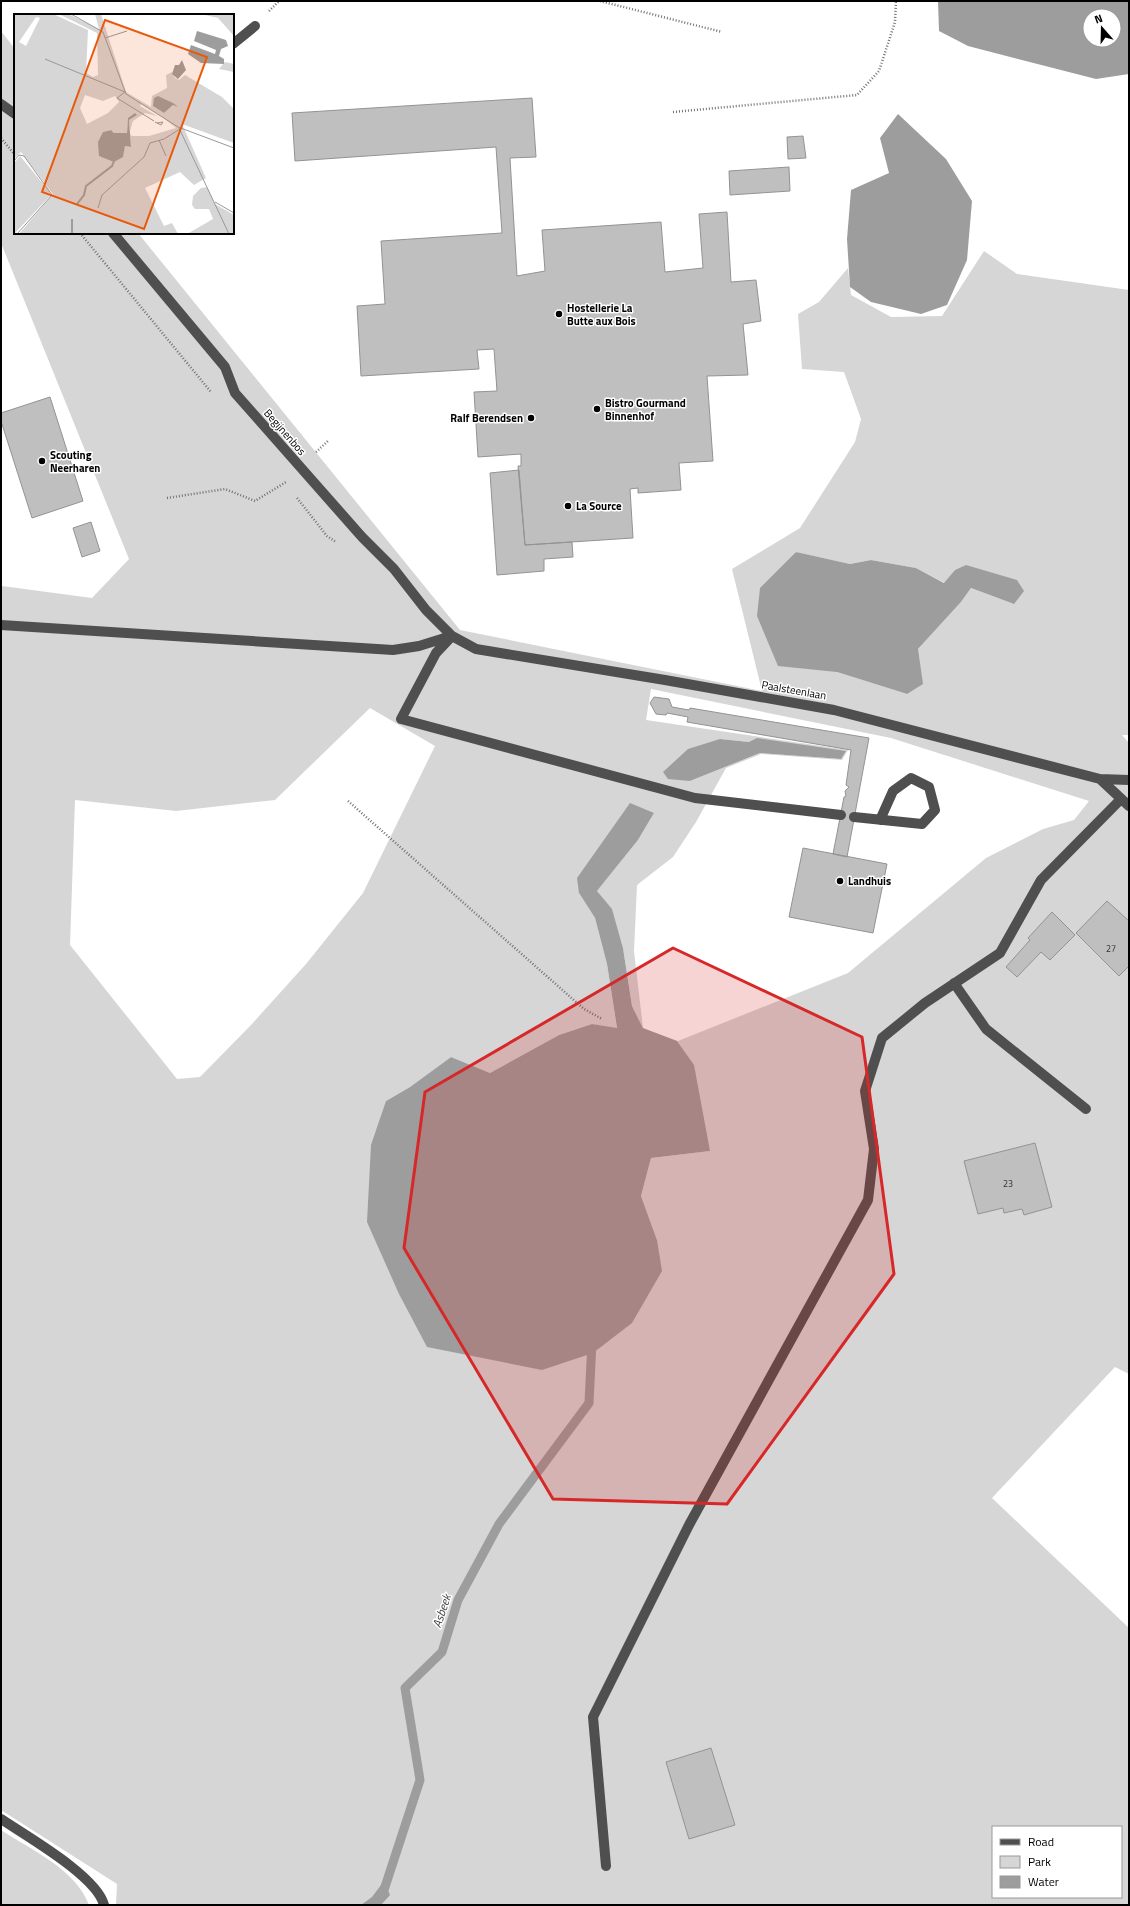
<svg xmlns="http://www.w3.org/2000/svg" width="1130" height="1906" font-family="'Titillium Web',sans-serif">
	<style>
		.green { fill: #d6d6d6; fill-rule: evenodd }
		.water { fill: #9d9d9d; fill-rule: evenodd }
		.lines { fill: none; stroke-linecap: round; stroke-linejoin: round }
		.stream { stroke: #9d9d9d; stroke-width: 9 }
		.building { fill: #bfbfbf; stroke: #939393 }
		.path { stroke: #717171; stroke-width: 2.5; stroke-dasharray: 1 2; stroke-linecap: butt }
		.minor { stroke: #4f4f4f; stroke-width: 10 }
		.marked { fill: #d62828; fill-opacity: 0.2; stroke: #d62828; stroke-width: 3; stroke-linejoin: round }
		.poi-dot { fill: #000; stroke: #fff; stroke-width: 1.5 }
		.labels { text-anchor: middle; stroke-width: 3; stroke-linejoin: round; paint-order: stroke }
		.number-label { font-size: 9px; fill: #303030 }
		.poi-label { font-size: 11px; font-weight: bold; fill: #000; stroke: #fff; text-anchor: start }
		.street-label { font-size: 11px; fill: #000; stroke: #fff }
		.water-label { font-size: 12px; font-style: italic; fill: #3e3e3e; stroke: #fff }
		.inset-river { fill: none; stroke: #9d9d9d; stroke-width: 2 }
		.inset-road { fill: none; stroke: #999; stroke-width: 1 }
		.view { fill: #e8590c; fill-opacity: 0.15; stroke: #e8590c; stroke-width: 2 }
		.inset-edge { fill: none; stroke: #000; stroke-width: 2 }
	</style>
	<rect width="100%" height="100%" fill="#fff"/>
	<path class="green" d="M1 31 15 49V233H138L460 630 762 691 732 569 800 528 855 442 861 419 844 372 802 369 798 314 819 302 848 268 851 295 891 317 942 316 984 251 1017 274 1129 290V735H1122L1129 743V1374L1115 1367 992 1498 1129 1628V1905H116L117 1884 1 1810V584L2 586 92 598 129 559 1 243ZM795 552 850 564 871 560 916 568 945 583 955 570 1014 604 971 588 961 602 918 649 907 694 837 672ZM651 689 891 738 1089 801 1074 820 1043 829 986 858 848 973 678 1041 643 1028 634 951 637 885 673 857 696 822 726 768 761 754 842 760 848 750 646 720ZM370 708 435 746 363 893 306 964 251 1025 200 1077 177 1079 70 945 75 800 176 811 275 800ZM720 739 749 742 841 759 760 753 690 781ZM654 813 638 840 597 891 612 910 623 948 632 1006 643 1028 677 1041 710 1151 651 1158 641 1196 657 1240 599 1347 592 1353 386 1101 410 1087 451 1057 490 1073 559 1035 592 1024 617 1029 607 964 595 918 579 893ZM993 1827H1121V1897H993Z
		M1 1830C31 1850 76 1869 89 1905H1Z"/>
	<path class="water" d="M938 1H1129V74L1096 79 968 46 939 31ZM1090 16H1114V40H1090Z
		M898 114 946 159 972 201 967 260 947 305 921 314 871 302 850 287 847 239 851 190 889 173 880 138Z
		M796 552 850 564 871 560 916 568 944 583 955 570 966 565 1017 580 1024 591 1014 604 971 588 961 602 918 649 923 684 907 694 837 672 778 666 757 616 760 588Z
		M757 738 846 751 841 759 760 753 690 781 668 779 663 772 688 749 720 739 749 742Z
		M630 803 654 813 638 840 597 891 612 909 623 948 632 1006 643 1028 677 1041 694 1065 710 1151 651 1158 641 1196 657 1240 662 1271 632 1323 593 1353 542 1370 427 1347 399 1294 367 1222 371 1145 386 1101 410 1087 451 1057 490 1073 559 1035 592 1024 617 1028 607 964 595 918 579 893 577 878Z
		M384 1881 390 1895 381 1905H361L372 1897Z"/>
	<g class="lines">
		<path class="stream" d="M372 1905 383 1893 420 1780 405 1688 442 1652 458 1600 499 1524 589 1403 592 1342"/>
	</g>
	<path class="building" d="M532 98 536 157 510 158 517 276 545 271 542 230 661 222 665 272 703 268 699 214 727 212 731 282 756 280 761 321 743 324 748 375 707 376 713 461 679 463 681 490 638 493V488L630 489 633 538 525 545 518 466H521V454L478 457 474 392 497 391 494 349 477 350 479 369 361 376 357 306 385 304 381 241 502 233 496 147 295 161 292 113Z
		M803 136 806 158 788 159 787 137Z
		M789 167 790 191 730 195 729 171Z
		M50 397 83 501 32 518 1 421V413Z
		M519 470 525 545 572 542 573 557 544 559V571L497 575 490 473Z
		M91 522 100 551 82 557 73 528Z
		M654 697 669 699 672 707 689 710 690 708 869 738 847 857 833 854 844 797 846 796 845 791 849 787 846 785 851 750 687 722 688 717 667 713 666 715 656 714 650 703Z
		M803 848 887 864 873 933 789 917Z
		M1107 901 1129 921V966L1119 976 1076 933Z
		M1052 912 1075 935 1050 960 1041 952 1017 977 1006 967 1030 940 1028 938Z
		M1035 1143 1052 1207 1024 1215 1022 1209 1004 1213 1003 1208 978 1214 964 1161Z
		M711 1748 735 1825 689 1839 666 1762Z"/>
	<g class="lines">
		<path class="path" d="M600 1 722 32
			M269 11 279 1
			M673 112 857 95 879 71 895 22 896 1
			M1 138 15 155
			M80 233 211 392
			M316 452 328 441
			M167 498 225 489 255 501 286 482
			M297 498 327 536 336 542
			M348 801 584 1009 602 1019"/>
		<path class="minor" d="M233 44 255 26
			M1 104 15 114
			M113 233 225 367 235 393 362 537 394 569 426 610 452 636 476 649 665 680 834 710 1100 779 1129 780
			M1 625 393 650 419 646 451 636
			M452 636 436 653 401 719 695 798 841 815
			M1100 779 1129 806
			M854 817 922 824 935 810 929 787 911 778 893 791 880 820
			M954 983 986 1029 1086 1109
			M1 1819C26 1836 97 1876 104 1905
			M606 1866 593 1717 689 1525 868 1200 874 1149 865 1091 882 1038 925 1003 1000 953 1041 880 1121 799"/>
	</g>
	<path class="marked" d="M673 948 862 1037 894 1274 727 1504 553 1499 404 1248 425 1092Z"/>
	<g class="poi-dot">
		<circle cx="559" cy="314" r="4"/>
		<circle cx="597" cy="409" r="4"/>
		<circle cx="531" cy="418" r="4"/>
		<circle cx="42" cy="461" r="4"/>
		<circle cx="568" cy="506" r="4"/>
		<circle cx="840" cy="881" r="4"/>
	</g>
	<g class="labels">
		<g class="number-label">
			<text x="1111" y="952">27</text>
			<text x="1008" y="1187">23</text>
		</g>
		<g class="poi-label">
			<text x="567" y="312">Hostellerie La<tspan x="567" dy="13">Butte aux Bois</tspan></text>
			<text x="605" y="407">Bistro Gourmand<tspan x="605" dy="13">Binnenhof</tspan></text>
			<text x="523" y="422" text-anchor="end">Ralf Berendsen</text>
			<text x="50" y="459">Scouting<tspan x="50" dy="13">Neerharen</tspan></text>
			<text x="576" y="510">La Source</text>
			<text x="848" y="885">Landhuis</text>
		</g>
		<g class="street-label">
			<text transform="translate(285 432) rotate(49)" y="4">Begijnenbos</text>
			<text transform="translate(794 690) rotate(10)" y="4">Paalsteenlaan</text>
		</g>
		<g class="water-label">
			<text transform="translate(442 1611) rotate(-71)" y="4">Asbeek</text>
		</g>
	</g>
	<g transform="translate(14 14)">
		<rect width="220" height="220" fill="#fff"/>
		<path d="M0 0H39L74 16 72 59 79 63 84 61 83 19 45 0H54L85 15 81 0H87L112 78 137 93 138 82 153 74 152 61 158 58 161 64 165 66 171 61 208 83 220 95V129L168 110 192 164 180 171 166 158 131 174 150 212 158 209 164 220H5L39 180 7 138 0 145ZM22 3 26 4 12 32 5 28ZM71 81 89 87 101 82 105 88 94 99 73 110 66 94ZM151 85 157 90 164 93 159 91 150 99 139 92ZM127 90 147 102 162 114 135 122H118L115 120 119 107 131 99 143 102 126 92ZM123 101 115 106 117 133 111 132 109 140 100 148 89 118 97 116 100 119H113L114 106ZM187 0H220V22L204 4ZM211 48 220 50V58L205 55ZM6 142 35 177 36 182 0 220V149ZM193 173 201 190 220 201V220H173L199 205 195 195H181L178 191 179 182 187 174Z" fill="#d6d6d6" fill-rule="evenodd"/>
		<path d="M183 17 212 26 214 32 207 35 205 42 210 45V50L187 49 174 40 177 31 201 40 202 36 180 27ZM168 46 172 56 164 65 158 60 161 51H165ZM144 82 159 89 164 93 159 91 150 99 139 92 140 84ZM121 99 123 101 115 106 117 133 111 132 109 143 100 148 85 142 84 128 89 118 97 116 100 119H113L114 104Z" fill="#9d9d9d"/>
		<path class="inset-river" d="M63 190 70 181 72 172 98 152 100 147M58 220V205"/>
		<path class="inset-road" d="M57 0 89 18 112 80 164 113 220 134M91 24 113 17M31 45 111 78M111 78 103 84 140 107M141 108 147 111 149 108 143 109M165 114 215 220M145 126 152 142M0 147 5 141 10 142 38 181 3 220M201 188 220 199M84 194 88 181 130 143 136 129 150 125 166 115"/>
		<path class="view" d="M91 6 193 43 130 215 28 178Z"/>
		<rect width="220" height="220" class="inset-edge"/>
	</g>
	<rect width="1130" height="1906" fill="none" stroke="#000000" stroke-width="4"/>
	<rect x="992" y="1826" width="130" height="72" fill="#ffffff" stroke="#999999"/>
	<rect x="1000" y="1839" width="20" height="6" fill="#4f4f4f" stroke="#999999"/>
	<text x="1028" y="1846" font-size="12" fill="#000000">Road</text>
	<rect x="1000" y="1856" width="20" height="12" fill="#d6d6d6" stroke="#999999"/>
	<text x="1028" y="1866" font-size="12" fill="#000000">Park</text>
	<rect x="1000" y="1876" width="20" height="12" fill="#9d9d9d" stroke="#999999"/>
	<text x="1028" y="1886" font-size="12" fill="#000000">Water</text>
	<g transform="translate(1102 28) rotate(340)"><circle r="19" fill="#ffffff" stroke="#999999"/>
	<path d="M0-3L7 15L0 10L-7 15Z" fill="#000000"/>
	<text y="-6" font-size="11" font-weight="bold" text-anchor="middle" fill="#000000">N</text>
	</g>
</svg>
